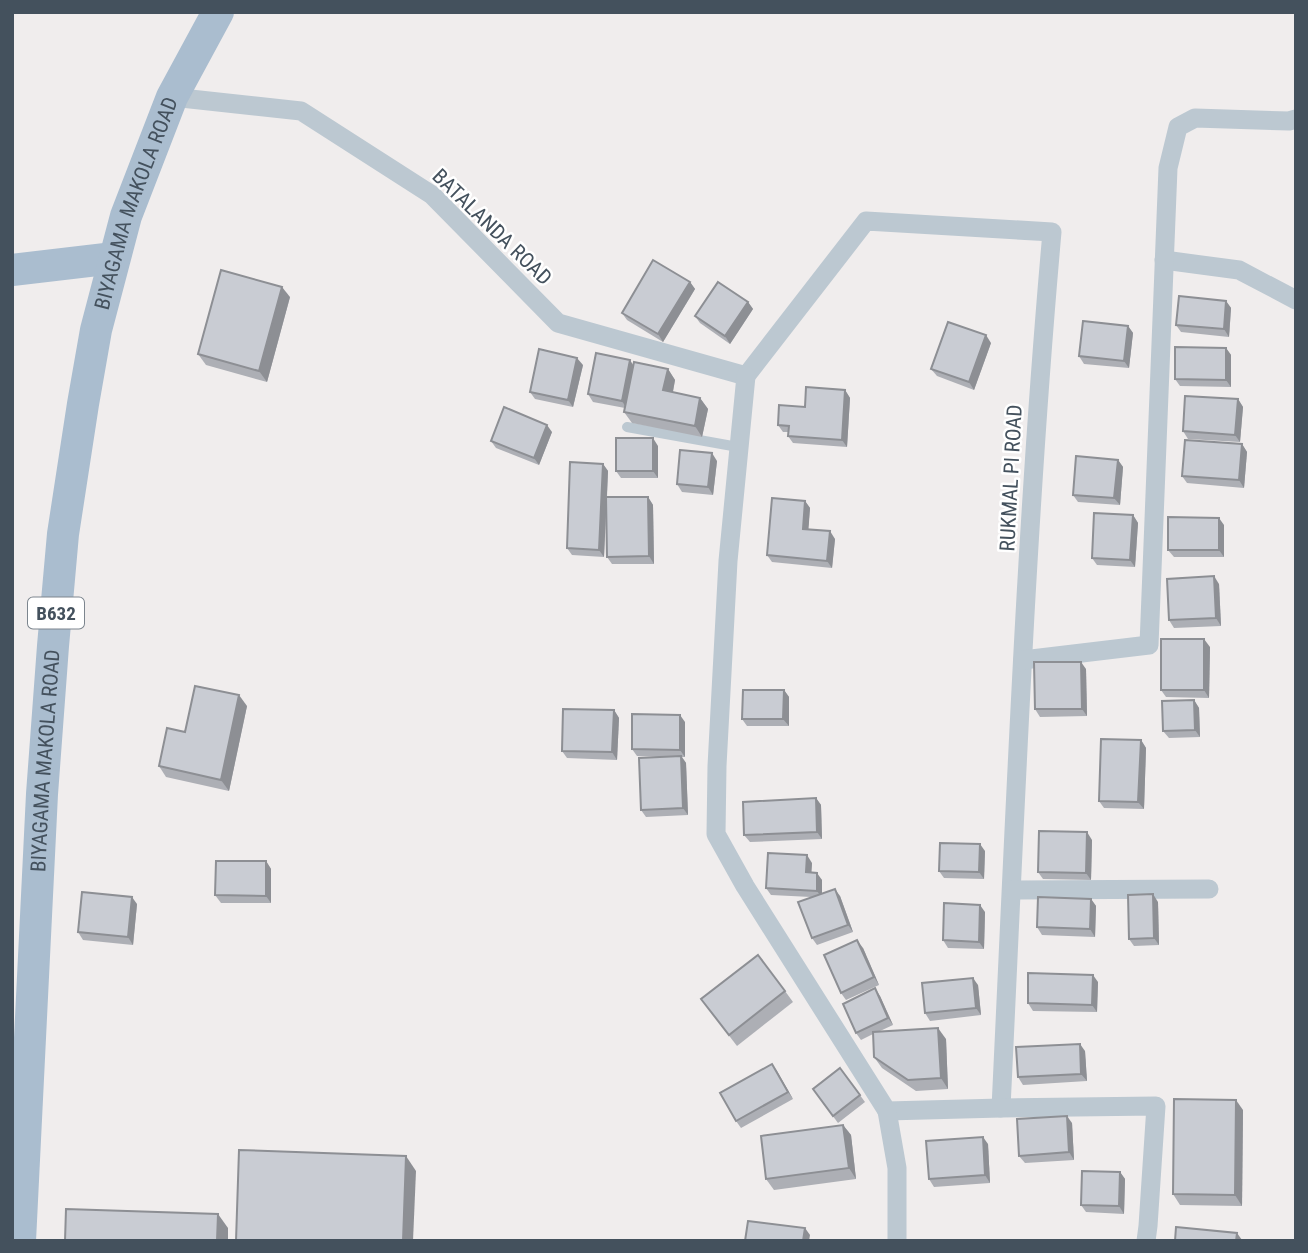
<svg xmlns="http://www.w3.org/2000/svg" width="1308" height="1253" font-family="'Roboto Condensed',sans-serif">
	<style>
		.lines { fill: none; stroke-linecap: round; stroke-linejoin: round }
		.service { stroke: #bcc8d1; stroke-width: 10 }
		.minor { stroke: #bcc8d1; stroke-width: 19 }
		.primary { stroke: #aabdcf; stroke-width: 32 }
		.wall { fill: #adafb5 }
		.shaded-wall { fill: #8d8f94 }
		.building { fill: #c9ccd3; stroke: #8d8f94; stroke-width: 2 }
		.labels { text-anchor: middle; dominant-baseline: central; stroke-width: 5; stroke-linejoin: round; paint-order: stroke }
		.shield { fill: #fff; stroke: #7c858e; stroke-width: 2 }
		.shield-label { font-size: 19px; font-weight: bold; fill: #44515d }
		.street-label { font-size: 21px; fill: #44515d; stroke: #fff }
	</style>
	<rect width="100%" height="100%" fill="#f0eded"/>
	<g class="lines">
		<!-- service -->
		<polyline class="service" points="627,427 738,447"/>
		<!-- minor -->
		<g class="minor">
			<polyline points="172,97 301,111 432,195 558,323 746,376"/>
			<polyline points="1164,260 1239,270 1296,300"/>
			<path d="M746,376L866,221L1052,232C1026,523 1015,816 1001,1108"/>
			<polyline points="746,376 728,561 717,766 716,834 745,886 887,1111 1001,1108 1156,1106 1148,1226 1146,1241"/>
			<polyline points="1023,660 1149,645 1168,168 1178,127 1195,118 1289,121 1296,119"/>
			<polyline points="1012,890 1209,889"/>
			<polyline points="887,1111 897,1168 897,1241"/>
		</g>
		<!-- primary -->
		<g class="primary">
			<polyline points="12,270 114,258"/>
			<path id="s1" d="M20,1241L42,794L53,646L63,534L83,404L96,330L126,216L172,97L218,12"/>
		</g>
	</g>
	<!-- wall -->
	<g class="wall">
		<polygon points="690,282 695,289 663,342 627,320 622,313"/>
		<polygon points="290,297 267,382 206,365 198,354"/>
		<polygon points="1226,301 1231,308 1229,337 1181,332 1176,325"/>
		<polygon points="748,302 753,309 730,344 700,323 695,316"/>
		<polygon points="1128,326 1133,333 1129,368 1084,364 1079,356"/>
		<polygon points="991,343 974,390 937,376 931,369"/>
		<polygon points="1226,348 1231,355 1231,387 1180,386 1175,379"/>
		<polygon points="583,365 573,407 535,399 530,392"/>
		<polygon points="634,365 668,369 675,380 673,392 700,398 708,409 702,437 632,423 624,412 625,408 593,402 588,394"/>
		<polygon points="845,390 850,398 847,447 793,443 788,436 789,432 783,432 778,425 805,407"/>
		<polygon points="1238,399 1243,407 1240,442 1188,439 1183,431"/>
		<polygon points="552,432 539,465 496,448 491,441"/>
		<polygon points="1242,444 1247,452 1244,488 1187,483 1182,476"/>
		<polygon points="658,446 658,478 621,478 616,471"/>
		<polygon points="1118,460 1123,467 1120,505 1078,502 1073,495"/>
		<polygon points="717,461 713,495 682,492 677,484"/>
		<polygon points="603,464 608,471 607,497 648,497 653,505 654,564 612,564 607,557 606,505 604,557 572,555 567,548"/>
		<polygon points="805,501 810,508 808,529 835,539 832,568 772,562 767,555"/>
		<polygon points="1133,515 1138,523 1135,567 1097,565 1092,558"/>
		<polygon points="1224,525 1224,557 1174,557 1168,550"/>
		<polygon points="1219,584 1221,626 1174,628 1169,620"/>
		<polygon points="1210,647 1209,698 1166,697 1161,690"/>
		<polygon points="1086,669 1087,716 1040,717 1035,709"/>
		<polygon points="784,690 789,697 789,726 747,726 742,719"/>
		<polygon points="1194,700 1199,708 1200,737 1169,738 1163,731"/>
		<polygon points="247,706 229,791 166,777 159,766 185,732"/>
		<polygon points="614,710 619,718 617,760 567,758 562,751"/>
		<polygon points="685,722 685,757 682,757 686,763 688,815 646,817 641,810 665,757 637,756 632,749"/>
		<polygon points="1141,740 1146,748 1144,809 1104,808 1099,801"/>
		<polygon points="816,798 821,805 822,839 750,842 744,835"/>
		<polygon points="1092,840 1091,880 1043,879 1038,872"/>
		<polygon points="985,851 984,879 944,878 939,871"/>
		<polygon points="266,861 271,869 271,903 221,903 215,895"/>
		<polygon points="812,863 811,873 822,880 822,893 840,896 853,932 817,945 812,938 811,897 771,895 766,888"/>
		<polygon points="1091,899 1096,906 1095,937 1042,935 1037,927"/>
		<polygon points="1158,902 1159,945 1134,946 1129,939"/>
		<polygon points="137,904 133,945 83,940 78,932"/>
		<polygon points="985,912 984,949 948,948 943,940"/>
		<polygon points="863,948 879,985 846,1000 841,993"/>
		<polygon points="1098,982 1097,1012 1033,1011 1028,1003"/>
		<polygon points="978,985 981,1015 930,1021 925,1013"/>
		<polygon points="785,991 793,1002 737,1046 701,999"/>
		<polygon points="880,996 893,1025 880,1031 946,1039 948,1089 916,1091 882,1068 874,1057 873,1034 861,1040 856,1033"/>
		<polygon points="1085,1051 1087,1081 1023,1085 1018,1077"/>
		<polygon points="772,1064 793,1099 741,1128 736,1121"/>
		<polygon points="840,1068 865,1102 838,1123 813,1089"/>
		<polygon points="1243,1110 1242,1206 1180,1205 1173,1194"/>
		<polygon points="1072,1123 1074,1160 1025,1163 1019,1156"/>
		<polygon points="843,1125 851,1135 856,1179 774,1190 766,1179"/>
		<polygon points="988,1144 990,1183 934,1187 929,1179"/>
		<polygon points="1120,1172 1125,1179 1124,1214 1086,1212 1081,1205"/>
	</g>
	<!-- shaded-wall -->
	<g class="shaded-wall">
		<polygon points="690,282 695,289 663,342 658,334"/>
		<polygon points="282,287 290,297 267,382 259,371"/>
		<polygon points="1226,301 1231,308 1229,337 1224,329"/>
		<polygon points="748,302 753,309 730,344 725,336"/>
		<polygon points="1128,326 1133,333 1129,368 1124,361"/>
		<polygon points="986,335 991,343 974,390 969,382"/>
		<polygon points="1226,348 1231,355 1231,387 1226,380"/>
		<polygon points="577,358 583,365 573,407 568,400"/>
		<polygon points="630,360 635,368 627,409 622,401"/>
		<polygon points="668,369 675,380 671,401 663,390"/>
		<polygon points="845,390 850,398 847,447 842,440"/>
		<polygon points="700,398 708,409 702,437 695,426"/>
		<polygon points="1238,399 1243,407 1240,442 1235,435"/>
		<polygon points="547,425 552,432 539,465 534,458"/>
		<polygon points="653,438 658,446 658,478 653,471"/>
		<polygon points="1242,444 1247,452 1244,488 1239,480"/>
		<polygon points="712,453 717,461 713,495 708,487"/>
		<polygon points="1118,460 1123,467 1120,505 1114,498"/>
		<polygon points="603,464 608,471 604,557 599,550"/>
		<polygon points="648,497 653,505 654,564 649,556"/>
		<polygon points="805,501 810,508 808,536 803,529"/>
		<polygon points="1133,515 1138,523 1135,567 1130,560"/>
		<polygon points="1219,518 1224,525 1224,557 1219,550"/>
		<polygon points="830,531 835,539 832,568 827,561"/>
		<polygon points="1214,576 1219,584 1221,626 1216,618"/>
		<polygon points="1204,639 1210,647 1209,698 1204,690"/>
		<polygon points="1081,662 1086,669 1087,716 1082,709"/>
		<polygon points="784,690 789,697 789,726 783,719"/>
		<polygon points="239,695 247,706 229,791 221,780"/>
		<polygon points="1194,700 1199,708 1200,737 1195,730"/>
		<polygon points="614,710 619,718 617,760 612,752"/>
		<polygon points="680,715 685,722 685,757 680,750"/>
		<polygon points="1141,740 1146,748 1144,809 1138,802"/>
		<polygon points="681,756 686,763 688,815 683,808"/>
		<polygon points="816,798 821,805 822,839 817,832"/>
		<polygon points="1087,832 1092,840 1091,880 1086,873"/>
		<polygon points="980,844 985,851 984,879 979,872"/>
		<polygon points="807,855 812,863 811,880 806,872"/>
		<polygon points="266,861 271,869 271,903 266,896"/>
		<polygon points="817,873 822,880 822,898 817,891"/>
		<polygon points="835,889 840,896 853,932 848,925"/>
		<polygon points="1153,894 1158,902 1159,945 1154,938"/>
		<polygon points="132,897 137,904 133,945 128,937"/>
		<polygon points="1091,899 1096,906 1095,937 1090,929"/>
		<polygon points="980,905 985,912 984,949 979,942"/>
		<polygon points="857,940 863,948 879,985 874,977"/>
		<polygon points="1093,975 1098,982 1097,1012 1092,1005"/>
		<polygon points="973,978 978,985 981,1015 976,1008"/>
		<polygon points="875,988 880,996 893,1025 888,1018"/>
		<polygon points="938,1028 946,1039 948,1089 941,1078"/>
		<polygon points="1080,1044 1085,1051 1087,1081 1081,1074"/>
		<polygon points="772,1064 777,1071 793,1099 788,1092"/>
		<polygon points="1236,1100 1243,1110 1242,1206 1235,1195"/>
		<polygon points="1067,1116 1072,1123 1074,1160 1069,1152"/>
		<polygon points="843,1125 851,1135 856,1179 849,1168"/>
		<polygon points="983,1137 988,1144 990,1183 985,1175"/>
		<polygon points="406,1156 416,1171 413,1241 403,1241"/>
		<polygon points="1120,1172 1125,1179 1124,1214 1119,1206"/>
		<polygon points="218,1214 228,1228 228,1241 217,1241"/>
		<polygon points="805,1228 810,1235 809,1241 803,1241"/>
		<polygon points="1237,1233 1242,1240 1242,1241 1236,1241"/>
	</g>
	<!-- building -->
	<g class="building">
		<polygon points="653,260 690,282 658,334 622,313"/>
		<polygon points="221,270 282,287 259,371 198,354"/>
		<polygon points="718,282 748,302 725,336 695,316"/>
		<polygon points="1179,296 1226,301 1224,329 1176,325"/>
		<polygon points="1083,321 1128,326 1124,361 1079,356"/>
		<polygon points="948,322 986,335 969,382 931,369"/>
		<polygon points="1175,347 1226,348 1226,380 1175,379"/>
		<polygon points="539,349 577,358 568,400 530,392"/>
		<polygon points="596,353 630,360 622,401 588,394"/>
		<polygon points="634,362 668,369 663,390 700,398 695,426 624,412"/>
		<polygon points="806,387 845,390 842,440 788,436 789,426 778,425 779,405 805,407"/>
		<polygon points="1185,396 1238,399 1235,435 1183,431"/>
		<polygon points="504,407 547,425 534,458 491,441"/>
		<rect x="616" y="438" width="37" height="33"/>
		<polygon points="1185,440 1242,444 1239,480 1182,476"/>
		<polygon points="680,450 712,453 708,487 677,484"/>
		<polygon points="1076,456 1118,460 1114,498 1073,495"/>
		<polygon points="570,462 603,464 599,550 567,548"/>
		<polygon points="606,497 648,497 649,556 607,557"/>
		<polygon points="772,498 805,501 803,529 830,531 827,561 767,555"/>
		<polygon points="1094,513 1133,515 1130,560 1092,558"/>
		<polygon points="1168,517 1219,518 1219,550 1168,550"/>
		<polygon points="1214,576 1216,618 1169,620 1167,579"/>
		<rect x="1161" y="639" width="43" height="51"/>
		<polygon points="1034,662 1081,662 1082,709 1035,709"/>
		<polygon points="195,686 239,695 221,780 159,766 167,728 185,732"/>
		<polygon points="743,690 784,690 783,719 742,719"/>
		<polygon points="1194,700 1195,730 1163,731 1162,701"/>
		<polygon points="563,709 614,710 612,752 562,751"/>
		<polygon points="632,714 680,715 680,750 632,749"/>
		<polygon points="1101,739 1141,740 1138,802 1099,801"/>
		<polygon points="681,756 683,808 641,810 639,758"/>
		<polygon points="816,798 817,832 744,835 743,802"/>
		<polygon points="1039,831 1087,832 1086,873 1038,872"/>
		<polygon points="940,843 980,844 979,872 939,871"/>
		<polygon points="768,853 807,855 806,872 817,873 817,891 766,888"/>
		<polygon points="216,861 266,861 266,896 215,895"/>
		<polygon points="835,889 848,925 812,938 798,902"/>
		<polygon points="82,892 132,897 128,937 78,932"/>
		<polygon points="1153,894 1154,938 1129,939 1128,895"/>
		<polygon points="1038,897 1091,899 1090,929 1037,927"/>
		<polygon points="944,903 980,905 979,942 943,940"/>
		<polygon points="857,940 874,977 841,993 824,955"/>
		<polygon points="758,955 785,991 729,1035 701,999"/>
		<polygon points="1028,973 1093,975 1092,1005 1028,1003"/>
		<polygon points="973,978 976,1008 925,1013 922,983"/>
		<polygon points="875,988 888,1018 856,1033 843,1004"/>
		<polygon points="938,1028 941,1078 908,1080 874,1057 873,1032"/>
		<polygon points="1080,1044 1081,1074 1018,1077 1016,1047"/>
		<polygon points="772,1064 788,1092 736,1121 720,1093"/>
		<polygon points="840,1068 860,1095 833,1116 813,1089"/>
		<polygon points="1174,1099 1236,1100 1235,1195 1173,1194"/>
		<polygon points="1067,1116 1069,1152 1019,1156 1017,1119"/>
		<polygon points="843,1125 849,1168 766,1179 761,1136"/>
		<polygon points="983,1137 985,1175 929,1179 926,1141"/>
		<polygon points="239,1150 406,1156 403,1241 236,1241"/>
		<polygon points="1082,1171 1120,1172 1119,1206 1081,1205"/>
		<polygon points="66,1209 218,1214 217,1241 65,1241"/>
		<polygon points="748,1221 805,1228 803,1241 745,1241"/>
		<polygon points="1176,1227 1237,1233 1236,1241 1175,1241"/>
	</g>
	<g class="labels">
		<!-- shield labels -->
		<rect class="shield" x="28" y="597.5" width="56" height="31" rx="5"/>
		<g class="shield-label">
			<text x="56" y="613">B632</text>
		</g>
		<!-- street labels -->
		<g class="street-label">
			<text stroke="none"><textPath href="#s1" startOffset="1048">BIYAGAMA MAKOLA ROAD</textPath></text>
			<text transform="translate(492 227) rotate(44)">BATALANDA ROAD</text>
			<text transform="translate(1011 478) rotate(-87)">RUKMAL PI ROAD</text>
			<text stroke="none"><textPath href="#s1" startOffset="481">BIYAGAMA MAKOLA ROAD</textPath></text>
		</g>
	</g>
	<!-- border -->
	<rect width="1308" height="1253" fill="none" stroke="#44515d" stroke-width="28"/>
</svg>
